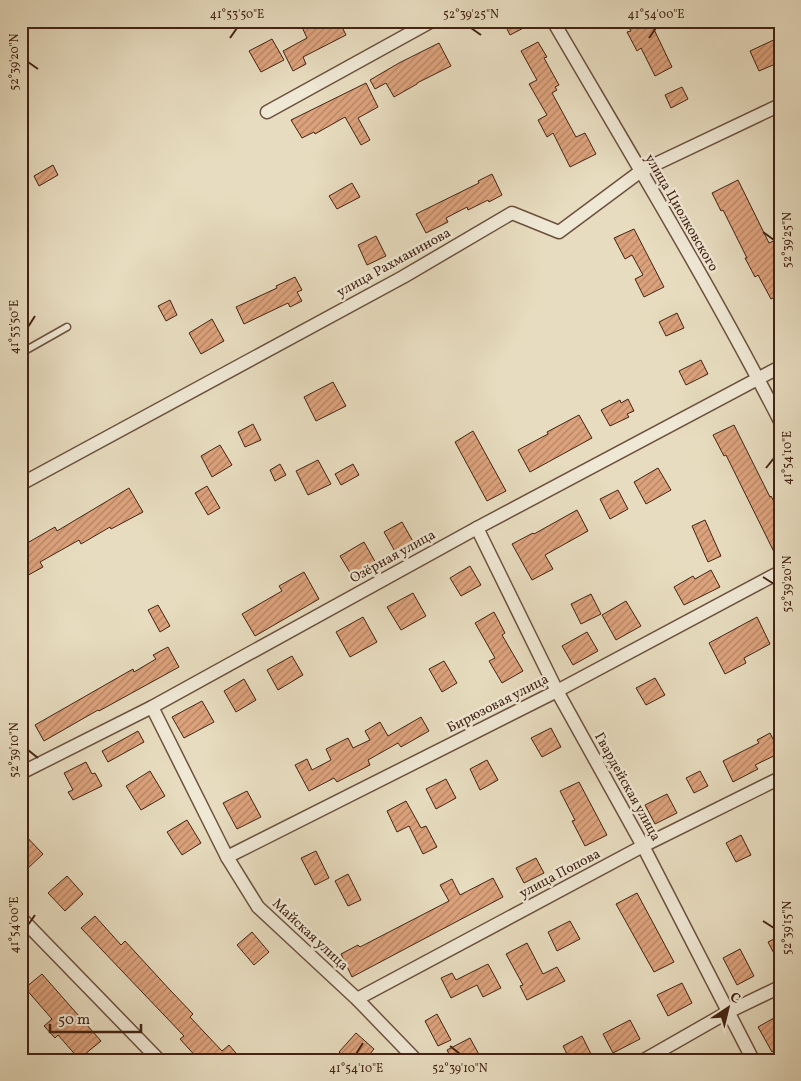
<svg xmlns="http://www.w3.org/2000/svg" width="801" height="1081" font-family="Vollkorn,serif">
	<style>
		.building { fill: url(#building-hatch); stroke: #442313 }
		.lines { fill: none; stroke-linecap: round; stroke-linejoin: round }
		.lane-casing { stroke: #6d513e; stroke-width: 9 }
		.street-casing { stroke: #6d513e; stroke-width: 15 }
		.lane { stroke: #efe8d5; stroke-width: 6 }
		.street { stroke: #efe8d5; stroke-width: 12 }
		.ticks { fill: none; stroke: #442313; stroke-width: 2 }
		.labels { text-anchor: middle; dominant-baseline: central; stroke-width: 5; stroke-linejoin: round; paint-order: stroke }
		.street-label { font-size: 14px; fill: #442313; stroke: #efe8d5 }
		.neatline { fill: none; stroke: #442313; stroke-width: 2 }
		.ticks-label { font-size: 12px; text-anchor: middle; fill: #442313 }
	</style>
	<defs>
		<pattern id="building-hatch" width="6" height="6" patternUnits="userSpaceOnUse" patternTransform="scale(1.25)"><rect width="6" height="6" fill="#dca27c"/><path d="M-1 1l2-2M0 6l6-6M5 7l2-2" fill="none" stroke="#b48464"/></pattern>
	</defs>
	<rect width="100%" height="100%" fill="#e7dcbf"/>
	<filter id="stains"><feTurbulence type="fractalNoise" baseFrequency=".004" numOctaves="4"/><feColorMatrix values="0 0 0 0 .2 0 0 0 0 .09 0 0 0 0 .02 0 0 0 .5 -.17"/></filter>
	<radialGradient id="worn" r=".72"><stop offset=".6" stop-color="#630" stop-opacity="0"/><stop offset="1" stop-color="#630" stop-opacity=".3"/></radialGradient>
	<!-- building -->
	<g class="building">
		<polygon points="308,21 339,21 346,35 303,57 306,64 293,71 283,51 307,38 301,25"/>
		<polygon points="503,21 537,21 510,35"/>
		<polygon points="625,21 650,21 672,67 655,76 641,48 637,51 627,32 631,31"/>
		<polygon points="780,37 780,62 759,71 750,51"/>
		<polygon points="272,39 284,60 261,72 249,51"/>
		<polygon points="538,42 547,57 544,58 559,85 555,87 557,90 552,93 576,137 585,133 596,154 570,167 553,133 547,137 538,120 547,115 529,84 537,80 521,51"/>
		<polygon points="439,43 451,66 417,83 417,84 394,97 386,83 375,89 370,80 399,63"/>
		<polygon points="366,83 378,107 358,118 370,140 361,145 345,117 315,134 314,132 302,138 291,120"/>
		<polygon points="682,87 688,99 671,108 665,95"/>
		<polygon points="53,165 58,175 39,186 34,176"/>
		<polygon points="492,174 502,195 489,202 488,200 468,210 467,207 446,218 448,222 426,233 416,214 479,183 478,181"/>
		<polygon points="738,180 769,243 780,238 780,294 771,299 758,275 755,277 745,258 747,258 723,210 721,211 712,193"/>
		<polygon points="352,183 360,197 337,209 329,196"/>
		<polygon points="634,229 664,287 644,297 635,279 643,275 632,255 625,259 614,238"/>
		<polygon points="376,236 386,256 367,265 358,245"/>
		<polygon points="295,277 302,290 297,292 302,301 290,307 288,303 244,324 236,307 277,288 276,286"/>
		<polygon points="170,300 177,315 166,321 158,306"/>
		<polygon points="677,313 684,328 666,336 659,322"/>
		<polygon points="212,319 224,341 201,354 189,333"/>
		<polygon points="701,360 708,374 686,385 679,371"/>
		<polygon points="333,382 346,406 316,421 304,397"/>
		<polygon points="628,399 634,411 627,414 629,417 610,426 601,410 620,400 621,403"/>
		<polygon points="579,415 592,438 530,472 518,450 548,434 547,432"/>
		<polygon points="253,424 261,440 245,447 238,432"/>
		<polygon points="734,425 770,497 771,496 780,513 780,564 726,455 724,456 713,435"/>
		<polygon points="473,431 506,491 487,501 455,442"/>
		<polygon points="220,445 232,465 212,477 201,456"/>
		<polygon points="318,460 331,484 308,495 296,471"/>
		<polygon points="280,464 286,475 275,481 270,470"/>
		<polygon points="353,464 359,475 341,485 335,474"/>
		<polygon points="658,468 671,490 646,504 634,482"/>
		<polygon points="207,486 220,508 208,515 195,493"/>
		<polygon points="129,488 143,512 111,529 110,527 81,544 79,540 40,562 43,567 21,579 21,528 29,542 55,527 57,531"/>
		<polygon points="618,490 628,509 610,519 600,499"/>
		<polygon points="577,510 588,531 545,555 553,569 532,580 512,544 533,533 534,534"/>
		<polygon points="705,520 721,556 708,562 692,526"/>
		<polygon points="402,522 415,545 397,555 384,532"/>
		<polygon points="364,542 377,565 354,579 340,556"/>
		<polygon points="470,566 481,585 461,596 450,578"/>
		<polygon points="711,570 720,587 684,605 674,587 693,576 695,579"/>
		<polygon points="304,572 319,599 255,636 242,614 282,591 279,586"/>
		<polygon points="413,593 426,616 401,630 387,607"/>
		<polygon points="591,594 601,614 581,624 571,604"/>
		<polygon points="626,601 641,626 616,640 602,615"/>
		<polygon points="158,605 170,626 160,632 148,610"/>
		<polygon points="494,612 505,633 502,635 523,671 502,683 489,661 495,658 475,623"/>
		<polygon points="363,617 377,642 350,657 336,632"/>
		<polygon points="757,617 770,644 744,658 746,663 725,674 709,643"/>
		<polygon points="587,632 598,651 573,665 562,646"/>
		<polygon points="168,647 179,667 99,711 98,710 44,741 35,725 133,669 134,672 156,659 153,655"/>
		<polygon points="292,656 303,675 278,690 267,670"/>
		<polygon points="444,661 457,683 442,692 429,669"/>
		<polygon points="655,678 665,695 646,705 636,688"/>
		<polygon points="244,679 256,700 236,712 224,691"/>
		<polygon points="202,701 214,722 184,738 172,717"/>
		<polygon points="421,717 429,731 401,747 398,743 368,760 370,765 337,782 334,778 309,791 295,765 307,759 312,770 331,760 326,749 348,738 353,748 370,740 365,731 380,722 388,736"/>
		<polygon points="551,728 561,747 542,757 531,738"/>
		<polygon points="138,731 144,742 108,762 102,751"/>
		<polygon points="770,733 780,753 755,765 758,769 733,782 723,761 759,743 757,740"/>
		<polygon points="487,760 498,780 480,790 470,769"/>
		<polygon points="86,762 92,774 95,773 102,786 73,800 68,792 73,790 64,773"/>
		<polygon points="150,771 165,796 141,810 126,786"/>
		<polygon points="700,771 708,786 694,793 686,778"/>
		<polygon points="446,779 456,798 436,809 426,789"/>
		<polygon points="579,782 607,835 585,846 572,821 575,820 560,791"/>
		<polygon points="247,791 261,817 237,829 223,803"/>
		<polygon points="667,794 677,813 655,824 645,805"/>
		<polygon points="406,801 421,828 426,826 437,847 423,854 409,826 397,832 387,811"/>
		<polygon points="187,820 201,843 182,855 167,832"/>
		<polygon points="21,831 43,854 26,870 21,865"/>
		<polygon points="741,835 751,855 736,862 726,843"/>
		<polygon points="316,851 329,878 315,885 301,858"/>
		<polygon points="536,858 544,873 524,883 516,868"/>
		<polygon points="348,874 361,900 348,906 335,881"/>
		<polygon points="67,876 83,894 65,911 48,893"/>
		<polygon points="493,878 503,897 352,977 341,954 358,945 360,947 449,901 440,885 452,879 460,895"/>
		<polygon points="637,893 674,962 654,972 616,904"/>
		<polygon points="95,916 121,945 125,941 170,990 193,1014 190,1017 222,1051 229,1045 242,1060 199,1060 180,1039 184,1036 81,928"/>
		<polygon points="570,921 580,939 557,951 548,932"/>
		<polygon points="252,932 269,952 254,965 237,945"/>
		<polygon points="780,936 780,965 768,942"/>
		<polygon points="527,943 543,974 557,967 565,981 527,1000 520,986 523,985 506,954"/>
		<polygon points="740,949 754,976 737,985 723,958"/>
		<polygon points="488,964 501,988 483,997 477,985 451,998 441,978 452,973 456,980"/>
		<polygon points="42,974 101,1041 79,1059 58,1035 55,1038 44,1026 52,1019 25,988"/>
		<polygon points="682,983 692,1003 668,1016 657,995"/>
		<polygon points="437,1014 451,1040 438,1046 425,1021"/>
		<polygon points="774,1018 780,1028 780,1048 772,1052 758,1027"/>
		<polygon points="630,1020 640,1039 613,1053 603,1034"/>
		<polygon points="356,1033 374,1049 365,1060 348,1060 339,1052"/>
		<polygon points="582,1036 594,1060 570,1060 563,1046"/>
		<polygon points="470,1038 482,1060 452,1060 447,1050"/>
	</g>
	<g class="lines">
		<!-- lane casing -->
		<g class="lane-casing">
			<polyline id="lane" points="21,353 67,327"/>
		</g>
		<!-- street casing -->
		<g class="street-casing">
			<g id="street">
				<path d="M553,21C630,153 710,285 780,421"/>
				<polyline points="267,112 432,21"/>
				<polyline points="21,484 403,277 512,213 559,232 641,171 780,105"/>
				<polyline points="477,528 557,691 643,846 753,1060"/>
				<polyline points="152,707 227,857 258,907 357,999 416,1060"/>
				<polyline points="21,773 152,707 477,528 780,367"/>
				<polyline points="227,857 557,691 780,572"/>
				<polyline points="21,918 159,1060"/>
				<polyline points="357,999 643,846 780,778"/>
				<polyline points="644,1060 728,1012 780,987"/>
			</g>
		</g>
		<!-- lane -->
		<use href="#lane" class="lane"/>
		<!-- street -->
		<use href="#street" class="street"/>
	</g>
	<!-- ticks -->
	<path class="ticks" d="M471,28L481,35M230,38L237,28M649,38L656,28M28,62L38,69M763,232L774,240M28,327L35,316M766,468L774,458M763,577L774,584M28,750L38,758M763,921L774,928M28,925L35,915M450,1046L460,1054M356,1054L363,1043"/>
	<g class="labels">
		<!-- street labels -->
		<g class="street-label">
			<text transform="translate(681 213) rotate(60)">улица Циолковского</text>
			<text transform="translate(394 263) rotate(-29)">улица Рахманинова</text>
			<text transform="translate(393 557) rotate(-29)">Озёрная улица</text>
			<text transform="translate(498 704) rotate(-27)">Бирюзовая улица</text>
			<text transform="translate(627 787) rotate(61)">Гвардейская улица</text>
			<text transform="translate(560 874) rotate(-28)">улица Попова</text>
			<text transform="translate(310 935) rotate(43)">Майская улица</text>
		</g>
	</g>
	<!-- margin -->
	<rect width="801" height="1081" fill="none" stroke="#e7dcbf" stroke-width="55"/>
	<!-- north arrow -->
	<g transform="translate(728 1008) rotate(35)" stroke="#efe8d5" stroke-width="4" paint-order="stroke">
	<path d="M0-4L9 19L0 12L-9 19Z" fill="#442313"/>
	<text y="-8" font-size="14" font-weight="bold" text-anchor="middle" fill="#442313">С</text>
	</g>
	<!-- scale -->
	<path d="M50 1024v8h91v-8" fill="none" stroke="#442313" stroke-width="2.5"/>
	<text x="58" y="1024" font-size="15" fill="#442313" stroke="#efe8d5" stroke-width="4" paint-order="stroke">50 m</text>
	<rect x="28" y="28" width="746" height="1026" class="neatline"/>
	<g class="ticks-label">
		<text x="237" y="18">41°53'50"E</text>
		<text x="471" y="18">52°39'25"N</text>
		<text x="656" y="18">41°54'00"E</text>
		<text transform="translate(14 62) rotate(-90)" y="4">52°39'20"N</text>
		<text transform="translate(787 240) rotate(-90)" y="4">52°39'25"N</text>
		<text transform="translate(14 327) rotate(-90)" y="4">41°53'50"E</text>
		<text transform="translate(787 458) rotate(-90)" y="4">41°54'10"E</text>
		<text transform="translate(787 584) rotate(-90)" y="4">52°39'20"N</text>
		<text transform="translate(14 750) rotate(-90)" y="4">52°39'10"N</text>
		<text transform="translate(14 925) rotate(-90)" y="4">41°54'00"E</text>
		<text transform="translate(787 928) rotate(-90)" y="4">52°39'15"N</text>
		<text x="356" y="1072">41°54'10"E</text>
		<text x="460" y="1072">52°39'10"N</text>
	</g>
	<rect width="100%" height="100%" filter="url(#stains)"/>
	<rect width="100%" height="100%" fill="url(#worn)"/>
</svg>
